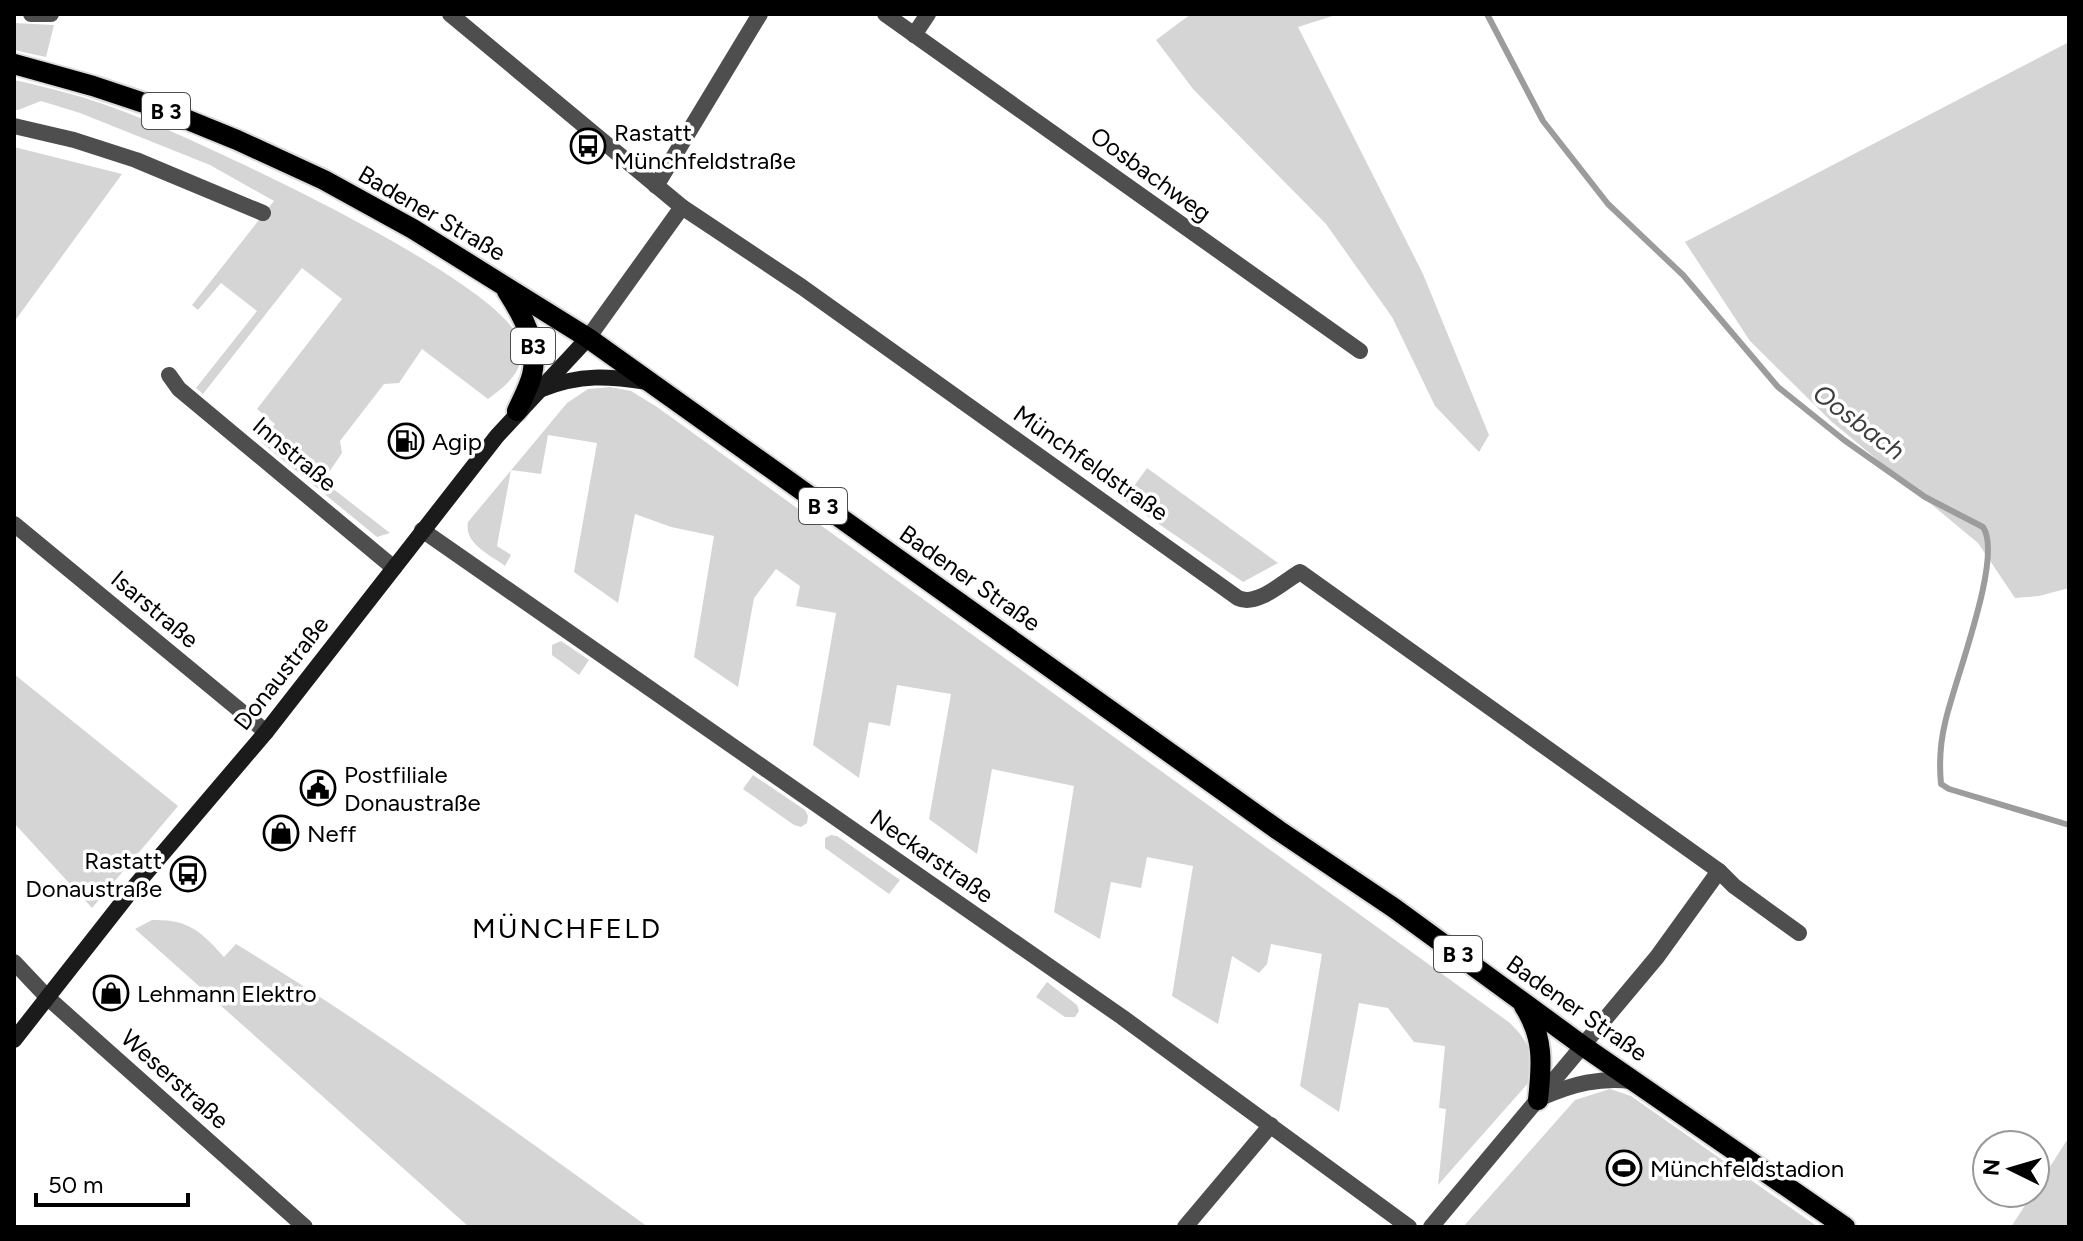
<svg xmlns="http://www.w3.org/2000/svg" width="2083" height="1241" font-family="Figtree,sans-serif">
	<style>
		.green { fill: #d5d5d5 }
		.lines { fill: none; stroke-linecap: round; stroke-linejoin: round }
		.stream { stroke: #9c9c9c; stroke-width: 6 }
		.primary-casing { stroke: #dbdbdb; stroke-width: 24 }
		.street { stroke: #4e4e4e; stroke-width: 16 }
		.secondary { stroke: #1b1b1b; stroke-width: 16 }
		.primary { stroke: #000; stroke-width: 20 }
		.labels { text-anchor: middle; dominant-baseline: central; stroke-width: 7; stroke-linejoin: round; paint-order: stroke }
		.shield { fill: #fff; stroke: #4c4c4c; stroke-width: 2 }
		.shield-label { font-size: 22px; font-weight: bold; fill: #000 }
		.poi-label { font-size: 24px; fill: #000; stroke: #fff; text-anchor: start }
		.street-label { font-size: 24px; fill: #000; stroke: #fff }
		.water-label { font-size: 26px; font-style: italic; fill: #3d3d3d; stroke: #fff }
		.quarter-label { font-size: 28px; letter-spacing: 2px; fill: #000; stroke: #fff }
	</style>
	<rect width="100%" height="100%" fill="#fff"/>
	<!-- green -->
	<g class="green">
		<polygon points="1191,14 1339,14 1298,27 1423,274 1489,435 1479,452 1435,406 1392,317 1326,224 1193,89 1156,40"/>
		<polygon points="14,23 54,25 46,57 14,50"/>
		<polygon points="2069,42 2069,588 2039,596 2015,598 1978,543 1832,422 1750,341 1685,242"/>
		<path d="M14,80C51,88 89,98 125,112C193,138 500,279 519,340C528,369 508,384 488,399L422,349L399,383L384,384L340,441L342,453L323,481L390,533L377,537L261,442L275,424L257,409L342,299L302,268L203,394L196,388L257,311L221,283L198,310L192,305L274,201L210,165L80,113L41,101L18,110H14Z"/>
		<polygon points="14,147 122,174 14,322"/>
		<path d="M610,387L631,391L657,407L1510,1023C1527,1040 1537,1056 1530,1081L1438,1185L1446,1109L1439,1108L1445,1046L1414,1042L1388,1008L1359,1003L1339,1112L1300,1086L1322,954L1271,944L1267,964L1259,973L1232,956L1218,1024L1172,996L1193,866L1147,857L1141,888L1111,882L1100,939L1054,912L1074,786L992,769L977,854L929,819L951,694L897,685L890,726L869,722L859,778L813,745L836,613L796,606L800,586L776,569L754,598L738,687L694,657L714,536L671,527L635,514L618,603L574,572L597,443L548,435L541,474L511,470L497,546L511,555L505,566C489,554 464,544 468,522L567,403L588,389Z"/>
		<polygon points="1147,468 1278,563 1243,582 1124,500"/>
		<polygon points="561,641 589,660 579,675 552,655 552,645"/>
		<polygon points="14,674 178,806 92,908 14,823"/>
		<polygon points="753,775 805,810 808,816 807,823 801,827 794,825 743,789"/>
		<polygon points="831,835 837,836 900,880 889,894 825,848 825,838"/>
		<path d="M152,920C188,919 201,931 224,957L236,944C379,1031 513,1130 648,1227H469L135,929Z"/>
		<polygon points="1047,982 1077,1005 1079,1011 1075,1017 1065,1017 1036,997"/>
		<polygon points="1610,1089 1631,1096 1818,1227 1463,1227 1575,1100"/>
		<polygon points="2069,1137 2069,1227 2011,1227"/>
	</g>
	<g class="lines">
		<!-- stream -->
		<path class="stream" d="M1487,14L1543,121L1608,204L1683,275L1778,387L1844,440L1925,497L1983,527C2004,557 1953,684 1945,723C1940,744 1939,763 1941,784L1949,789L2069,825"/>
		<!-- primary casing -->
		<g class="primary-casing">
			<g id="primary">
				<polyline points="14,64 93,86 156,107 237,140 324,180 413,229 588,338 1278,830 1394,908 1583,1046 1845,1227"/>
				<path d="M507,291C523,316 539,345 532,375C529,387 522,400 517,411"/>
				<path d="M1524,1006C1544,1037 1542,1064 1538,1100"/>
			</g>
		</g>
		<!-- street -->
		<g class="street">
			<polyline points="31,14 51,14"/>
			<path d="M450,14L682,207L802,287L1238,598C1257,607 1283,582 1300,572L1719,871L1734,886L1799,933"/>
			<polyline points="885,14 1360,351"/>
			<polyline points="914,35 928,14"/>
			<polyline points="14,126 74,140 136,160 263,213"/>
			<polyline points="656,186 760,14"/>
			<polyline points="588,338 682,207"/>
			<polyline points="169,375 179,389 394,568"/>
			<polyline points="14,524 266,732"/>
			<polyline points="422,530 1122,1017 1409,1227"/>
			<polyline points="14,962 48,998 305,1227"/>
			<path d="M1543,1097C1573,1084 1600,1077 1632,1081"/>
			<polyline points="1185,1227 1271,1125"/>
			<polyline points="1431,1227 1657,957 1719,871"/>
		</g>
		<!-- secondary -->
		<g class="secondary">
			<path d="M542,389C581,374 607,376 648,382"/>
			<polyline points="14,1040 135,886 266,732 497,436 588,338"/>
		</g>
		<!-- primary -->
		<use href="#primary" class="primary"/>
	</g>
	<!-- icons -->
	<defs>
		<g id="bus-ring" transform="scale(1.8)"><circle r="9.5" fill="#fff" stroke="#000" stroke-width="1.5"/><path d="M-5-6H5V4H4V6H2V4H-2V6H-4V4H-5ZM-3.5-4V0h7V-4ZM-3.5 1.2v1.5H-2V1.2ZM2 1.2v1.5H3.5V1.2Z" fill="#000"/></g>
		<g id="fuel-ring" transform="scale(1.8)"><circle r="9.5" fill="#fff" stroke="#000" stroke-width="1.5"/><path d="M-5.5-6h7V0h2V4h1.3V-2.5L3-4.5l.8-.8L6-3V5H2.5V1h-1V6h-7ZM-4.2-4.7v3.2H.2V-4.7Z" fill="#000"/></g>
		<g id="civic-ring" transform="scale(1.8)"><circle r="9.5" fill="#fff" stroke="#000" stroke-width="1.5"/><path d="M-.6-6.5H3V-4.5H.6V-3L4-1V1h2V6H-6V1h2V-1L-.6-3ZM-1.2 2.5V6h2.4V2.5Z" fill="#000"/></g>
		<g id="shop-ring" transform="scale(1.8)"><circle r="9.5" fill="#fff" stroke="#000" stroke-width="1.5"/><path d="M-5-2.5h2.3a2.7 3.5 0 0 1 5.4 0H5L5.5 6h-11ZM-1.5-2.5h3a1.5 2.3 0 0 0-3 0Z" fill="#000"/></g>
		<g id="stadium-ring" transform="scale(1.8)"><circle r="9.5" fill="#fff" stroke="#000" stroke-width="1.5"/><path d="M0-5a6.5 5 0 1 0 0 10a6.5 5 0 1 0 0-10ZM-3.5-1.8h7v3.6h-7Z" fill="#000"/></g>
	</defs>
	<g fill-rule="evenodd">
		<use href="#bus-ring" x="588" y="146"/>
		<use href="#fuel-ring" x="406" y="441"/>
		<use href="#civic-ring" x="318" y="788"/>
		<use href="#shop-ring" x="281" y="833"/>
		<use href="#bus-ring" x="188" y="874"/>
		<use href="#shop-ring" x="111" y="993"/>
		<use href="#stadium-ring" x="1624" y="1168"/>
	</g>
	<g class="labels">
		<!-- shield labels -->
		<g class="shield">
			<rect x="142" y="93" width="48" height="36" rx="6"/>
			<rect x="511" y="328" width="44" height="36" rx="6"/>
			<rect x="799" y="488" width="48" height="36" rx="6"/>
			<rect x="1434" y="936" width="48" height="36" rx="6"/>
		</g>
		<g class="shield-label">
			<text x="166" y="111">B 3</text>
			<text x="533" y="346">B3</text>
			<text x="823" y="506">B 3</text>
			<text x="1458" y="954">B 3</text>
		</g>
		<!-- poi labels -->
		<g class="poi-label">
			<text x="614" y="132">Rastatt<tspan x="614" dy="28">Münchfeldstraße</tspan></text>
			<text x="432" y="441">Agip</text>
			<text x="344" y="774">Postfiliale<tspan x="344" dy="28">Donaustraße</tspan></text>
			<text x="307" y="833">Neff</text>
			<text x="162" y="860" text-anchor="end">Rastatt<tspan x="162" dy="28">Donaustraße</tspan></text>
			<text x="137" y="993">Lehmann Elektro</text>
			<text x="1650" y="1168">Münchfeldstadion</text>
		</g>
		<!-- street labels -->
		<g class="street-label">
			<text transform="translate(1151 174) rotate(36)">Oosbachweg</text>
			<text transform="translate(432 213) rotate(30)">Badener Straße</text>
			<text transform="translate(295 454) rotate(40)">Innstraße</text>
			<text transform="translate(1091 463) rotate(35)">Münchfeldstraße</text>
			<text transform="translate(970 578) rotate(35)">Badener Straße</text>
			<text transform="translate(155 609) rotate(40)">Isarstraße</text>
			<text transform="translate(281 673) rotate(-52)">Donaustraße</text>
			<text transform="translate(932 856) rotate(35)">Neckarstraße</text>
			<text transform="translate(1577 1008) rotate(35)">Badener Straße</text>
			<text transform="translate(175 1079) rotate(42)">Weserstraße</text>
		</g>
		<!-- water labels -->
		<g class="water-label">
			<text transform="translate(1859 422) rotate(37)">Oosbach</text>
		</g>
		<!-- quarter labels -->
		<g class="quarter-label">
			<text x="567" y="928">MÜNCHFELD</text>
		</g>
	</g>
	<!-- border -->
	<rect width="2083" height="1241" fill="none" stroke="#000000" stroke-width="32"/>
	<!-- north arrow -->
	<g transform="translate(2011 1169) rotate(275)"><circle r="38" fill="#ffffff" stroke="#999999" stroke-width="2"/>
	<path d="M0-6L14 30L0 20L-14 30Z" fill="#000000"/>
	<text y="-12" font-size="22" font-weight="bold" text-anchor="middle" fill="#000000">N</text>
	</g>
	<!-- scale -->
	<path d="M36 1193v12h152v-12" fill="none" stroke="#000000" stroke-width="4"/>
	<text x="48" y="1193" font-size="24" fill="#000000" stroke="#ffffff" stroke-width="6" paint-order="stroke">50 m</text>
</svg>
